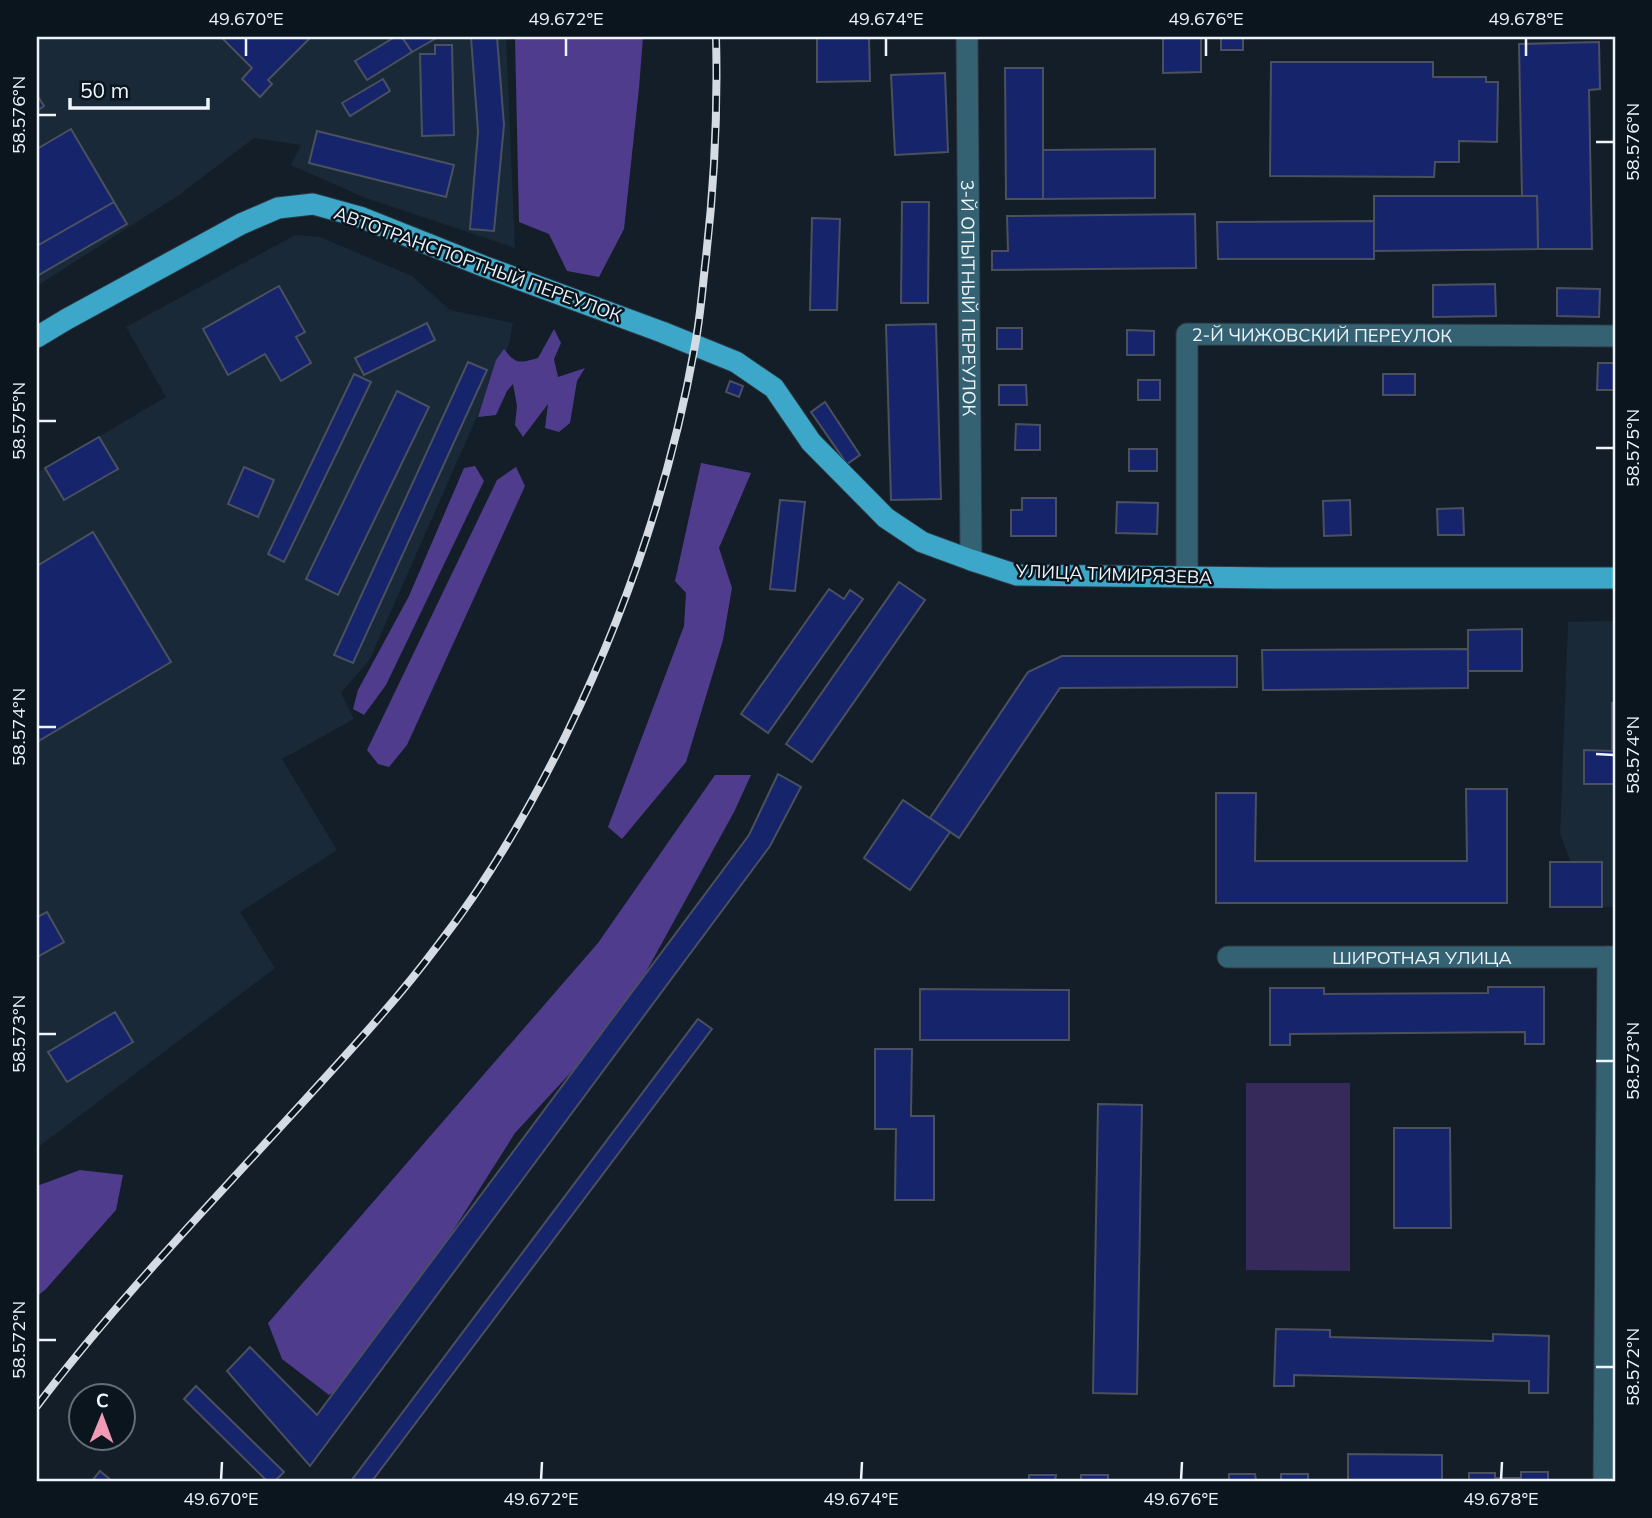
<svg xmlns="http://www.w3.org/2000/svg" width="1652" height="1518" font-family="Mulish,sans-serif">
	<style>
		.built { fill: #192937 }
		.green { fill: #352a59 }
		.forest { fill: #503c8c }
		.building { fill: #16246c; stroke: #4b505e; stroke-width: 2 }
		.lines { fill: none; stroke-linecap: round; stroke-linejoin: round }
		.minor-casing { stroke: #2d3841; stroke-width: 23 }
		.major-casing { stroke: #2d3841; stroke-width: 23 }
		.minor { stroke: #346272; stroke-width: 21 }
		.major { stroke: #3ca7c9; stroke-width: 21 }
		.rail-casing { stroke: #d4dbe3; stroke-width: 8 }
		.rail { stroke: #0b151e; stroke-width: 5; stroke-dasharray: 16; stroke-linecap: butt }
		.ticks { fill: none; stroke: #edf4fb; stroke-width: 2.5 }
		.labels { text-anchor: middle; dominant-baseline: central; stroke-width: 5; stroke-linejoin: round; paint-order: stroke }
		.street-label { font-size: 18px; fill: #edf4fb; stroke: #0b151e }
		.neatline { fill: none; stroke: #edf4fb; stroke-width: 2.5 }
		.ticks-label { font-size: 18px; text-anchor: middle; fill: #edf4fb }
	</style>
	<rect width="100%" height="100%" fill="#131e28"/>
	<!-- built -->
	<g class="built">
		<polygon points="37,37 506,37 515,248 363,197 291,165 301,145 254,138 179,195 37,286"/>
		<polygon points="295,235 320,237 412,276 450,310 513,323 509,344 370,659 341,693 354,719 282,759 337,850 240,912 275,968 37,1148 37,473 166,397 126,327"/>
		<polygon points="1615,621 1615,907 1602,907 1602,863 1571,862 1560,834 1568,622"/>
	</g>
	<!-- green -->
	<polygon class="green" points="1246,1083 1350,1083 1350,1271 1246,1270"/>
	<!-- forest -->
	<g class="forest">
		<polygon points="515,37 643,37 639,88 624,229 599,277 567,271 549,234 519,222"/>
		<path d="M554,329L561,343L554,359L558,377L585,368L577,381L570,423L559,432L545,428L548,404L523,437L515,425L517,406L513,384L507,391L496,415L478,417L496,360L504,349C516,365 520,363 538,358Z"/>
		<polygon points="701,463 751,473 719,548 732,588 723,640 686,762 622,839 608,827 684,626 686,593 675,581"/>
		<polygon points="475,466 484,481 386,685 364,715 353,709 358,690 409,596 464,468"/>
		<polygon points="516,467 525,486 407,745 389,767 378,764 367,750 497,480"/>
		<polygon points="715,775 751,775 734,812 646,972 610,1030 515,1133 361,1376 329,1395 282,1359 268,1323 598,943"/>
		<polygon points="80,1170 123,1175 116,1210 45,1290 37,1296 37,1186"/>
	</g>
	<!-- building -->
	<g class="building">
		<polygon points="221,37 311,37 268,80 272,84 260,97 242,79 252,68"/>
		<polygon points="395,37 402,37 412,52 367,80 355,61"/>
		<polygon points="402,37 438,37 412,52"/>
		<polygon points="471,37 497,37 504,125 494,231 470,229 478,132"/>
		<polygon points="817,37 869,37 870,81 817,82"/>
		<polygon points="1163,37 1201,37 1201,72 1163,73"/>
		<rect x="1221" y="37" width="22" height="13"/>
		<polygon points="1599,42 1600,89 1589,90 1592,249 1538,249 1537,196 1522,197 1519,44"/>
		<polygon points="435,45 452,45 454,135 422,136 420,54 435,54"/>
		<polygon points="1271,62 1433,62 1433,77 1486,77 1486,82 1498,82 1497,142 1459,141 1459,162 1435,162 1434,177 1270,176"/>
		<polygon points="1005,68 1043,68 1043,199 1006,199"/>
		<polygon points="945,73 948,152 895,155 891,75"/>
		<polygon points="383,79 390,91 350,116 342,103"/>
		<polygon points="37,95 44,106 37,111"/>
		<polygon points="71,129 114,202 37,246 37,149"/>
		<polygon points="317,131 454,165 446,197 309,163"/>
		<polygon points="1155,149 1155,198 1043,199 1043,150"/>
		<polygon points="1374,196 1537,196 1538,249 1374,251"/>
		<polygon points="114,202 127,224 37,276 37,246"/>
		<polygon points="902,202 929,202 928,303 901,303"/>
		<polygon points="1195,214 1196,268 992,270 992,251 1008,251 1007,216"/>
		<polygon points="812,218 840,219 837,310 810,310"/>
		<polygon points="1374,221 1374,259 1218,259 1217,222"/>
		<polygon points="1495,284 1496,316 1433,317 1433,285"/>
		<polygon points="279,286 305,332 296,337 311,363 281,381 265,354 228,375 203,329"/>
		<polygon points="1557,288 1600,289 1599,317 1557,316"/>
		<polygon points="427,323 435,340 364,375 355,358"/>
		<polygon points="936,324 941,499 891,500 886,325"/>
		<rect x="997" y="328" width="25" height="21"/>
		<polygon points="1127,330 1154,331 1154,355 1127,355"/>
		<polygon points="468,362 487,370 353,663 334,655"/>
		<polygon points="1598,363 1615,363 1615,390 1597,390"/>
		<polygon points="354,374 371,382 284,562 268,554"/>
		<rect x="1383" y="374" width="32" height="21"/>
		<rect x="1138" y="380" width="22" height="20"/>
		<polygon points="730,381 743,386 739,397 726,392"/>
		<polygon points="999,385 1026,385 1027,405 999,405"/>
		<polygon points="397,391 429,407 338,595 306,579"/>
		<polygon points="825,402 860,455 847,464 811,412"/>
		<polygon points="1016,424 1040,425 1040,450 1015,450"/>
		<polygon points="99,437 118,469 64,500 45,468"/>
		<rect x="1129" y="449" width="28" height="22"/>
		<polygon points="244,467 274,480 258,517 228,504"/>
		<polygon points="1022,498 1056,498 1056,536 1011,536 1011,510 1022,510"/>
		<polygon points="780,500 805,502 795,591 770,589"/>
		<polygon points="1350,500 1351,535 1324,536 1323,501"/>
		<polygon points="1117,502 1158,503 1157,534 1116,533"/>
		<polygon points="1463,508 1464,535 1438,535 1437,509"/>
		<polygon points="93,532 171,662 37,742 37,566"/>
		<polygon points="899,582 925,600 812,762 786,744"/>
		<polygon points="829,589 844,599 850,590 863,599 768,733 741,714"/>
		<polygon points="1522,629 1522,671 1468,671 1468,630"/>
		<polygon points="1468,649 1468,688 1263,690 1262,650"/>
		<polygon points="1062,656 1237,656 1237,687 1060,688 959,838 930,818 1028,672"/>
		<polygon points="1612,703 1615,703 1615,784 1584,784 1584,750 1612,751"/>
		<polygon points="778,774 801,787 770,846 310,1466 227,1371 250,1347 317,1415 749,835"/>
		<polygon points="1466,789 1507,789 1507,903 1216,903 1216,793 1256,793 1255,861 1467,861"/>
		<polygon points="903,800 950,832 910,890 864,858"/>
		<rect x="1550" y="862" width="52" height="45"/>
		<polygon points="47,912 64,942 37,957 37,917"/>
		<polygon points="1488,987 1544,987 1544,1044 1525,1044 1525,1032 1290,1034 1290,1045 1270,1045 1270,988 1324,988 1324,994 1488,993"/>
		<polygon points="920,989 1069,990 1069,1040 920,1040"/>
		<polygon points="115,1012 133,1042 67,1082 48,1052"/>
		<polygon points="698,1019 712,1029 372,1481 351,1481"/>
		<polygon points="875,1049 912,1049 911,1116 934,1116 934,1200 895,1200 896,1129 875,1129"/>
		<polygon points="1098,1104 1142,1105 1137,1394 1093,1393"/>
		<polygon points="1394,1128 1450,1128 1451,1228 1394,1228"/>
		<polygon points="1276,1329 1330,1330 1330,1337 1412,1339 1493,1341 1493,1334 1549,1336 1548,1393 1529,1393 1529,1381 1294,1375 1294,1386 1274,1386"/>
		<polygon points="196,1386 284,1472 275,1481 267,1481 184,1399"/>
		<polygon points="1348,1454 1442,1455 1442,1481 1348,1481"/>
		<polygon points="100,1471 112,1481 92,1481"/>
		<polygon points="1521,1472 1548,1472 1548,1481 1469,1481 1469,1473 1495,1473 1495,1478 1521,1478"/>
		<polygon points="1229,1474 1255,1474 1256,1480 1281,1480 1281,1474 1308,1474 1308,1481 1229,1481"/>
		<polygon points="1029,1475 1056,1475 1055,1481 1081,1481 1081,1475 1108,1475 1108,1481 1029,1481"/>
	</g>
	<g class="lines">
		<!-- minor casing -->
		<g class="minor-casing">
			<g id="minor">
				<path id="s1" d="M967,37L971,560"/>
				<path id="s2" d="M1187,577V334L1615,336"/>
				<path id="s3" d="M1228,957H1615"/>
				<polyline points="1604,1481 1608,957"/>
			</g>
		</g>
		<!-- major casing -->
		<g class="major-casing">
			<polyline id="major" points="37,337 67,319 241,224 278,208 313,204 360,217 483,266 662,332 736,362 774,388 811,442 886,518 922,542 971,560 1017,575 1276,578 1615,578"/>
		</g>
		<!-- minor -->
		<use href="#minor" class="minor"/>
		<!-- major -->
		<use href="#major" class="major"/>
		<!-- rail casing -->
		<g class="rail-casing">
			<path id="rail" d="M37,1406C122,1294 220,1194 314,1090C357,1043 400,996 438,945C488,881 530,808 566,735C626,612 671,481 695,345C700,319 702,293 705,266C714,190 718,114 716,37"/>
		</g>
		<!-- rail -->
		<use href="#rail" class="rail"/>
	</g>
	<!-- ticks -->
	<path class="ticks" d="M246,56V38M566,56V38M886,56V38M1206,56V38M1526,56V38M38,115H56M1596,142H1614M38,421H56M1596,448H1614M38,727H56M1596,754L1614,755M38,1034H56M1596,1061H1614M38,1340H56M1596,1367H1614M221,1480L222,1462M541,1480L542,1462M861,1480L862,1462M1181,1480L1182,1462M1501,1480L1502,1462"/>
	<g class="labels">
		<!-- street labels -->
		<g class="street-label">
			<text transform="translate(478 264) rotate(20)">АВТОТРАНСПОРТНЫЙ ПЕРЕУЛОК</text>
			<text stroke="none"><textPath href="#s1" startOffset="261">3-Й ОПЫТНЫЙ ПЕРЕУЛОК</textPath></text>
			<text stroke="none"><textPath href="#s2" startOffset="378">2-Й ЧИЖОВСКИЙ ПЕРЕУЛОК</textPath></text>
			<text transform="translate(1114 574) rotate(2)">УЛИЦА ТИМИРЯЗЕВА</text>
			<text stroke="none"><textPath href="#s3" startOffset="194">ШИРОТНАЯ УЛИЦА</textPath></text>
		</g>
	</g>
	<!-- border -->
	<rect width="1652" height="1518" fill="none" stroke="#0b151e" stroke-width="77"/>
	<!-- north arrow -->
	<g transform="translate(102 1417) rotate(1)"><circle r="33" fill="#0b151e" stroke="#656e76" stroke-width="2"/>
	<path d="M0-5L12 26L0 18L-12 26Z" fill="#f09ab4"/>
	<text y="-10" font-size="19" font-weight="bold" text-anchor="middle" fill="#edf4fb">С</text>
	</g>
	<!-- scale -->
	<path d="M70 98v10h138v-10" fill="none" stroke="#edf4fb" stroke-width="3.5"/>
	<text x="80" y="98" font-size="21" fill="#edf4fb" stroke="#0b151e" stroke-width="5" paint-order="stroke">50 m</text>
	<rect x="38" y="38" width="1576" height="1442" class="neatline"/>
	<g class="ticks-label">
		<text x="246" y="25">49.670°E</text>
		<text x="566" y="25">49.672°E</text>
		<text x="886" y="25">49.674°E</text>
		<text x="1206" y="25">49.676°E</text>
		<text x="1526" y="25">49.678°E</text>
		<text transform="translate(19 115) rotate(-90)" y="6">58.576°N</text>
		<text transform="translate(1633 142) rotate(-90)" y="6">58.576°N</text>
		<text transform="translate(19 421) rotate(-90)" y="6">58.575°N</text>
		<text transform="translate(1633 448) rotate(-90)" y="6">58.575°N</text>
		<text transform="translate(19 727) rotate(-90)" y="6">58.574°N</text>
		<text transform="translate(1633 755) rotate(-90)" y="6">58.574°N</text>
		<text transform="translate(19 1034) rotate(-90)" y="6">58.573°N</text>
		<text transform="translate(1633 1061) rotate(-90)" y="6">58.573°N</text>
		<text transform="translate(19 1340) rotate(-90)" y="6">58.572°N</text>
		<text transform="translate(1633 1367) rotate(-90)" y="6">58.572°N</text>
		<text x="221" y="1505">49.670°E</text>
		<text x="541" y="1505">49.672°E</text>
		<text x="861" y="1505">49.674°E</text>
		<text x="1181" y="1505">49.676°E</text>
		<text x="1501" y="1505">49.678°E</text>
	</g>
</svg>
